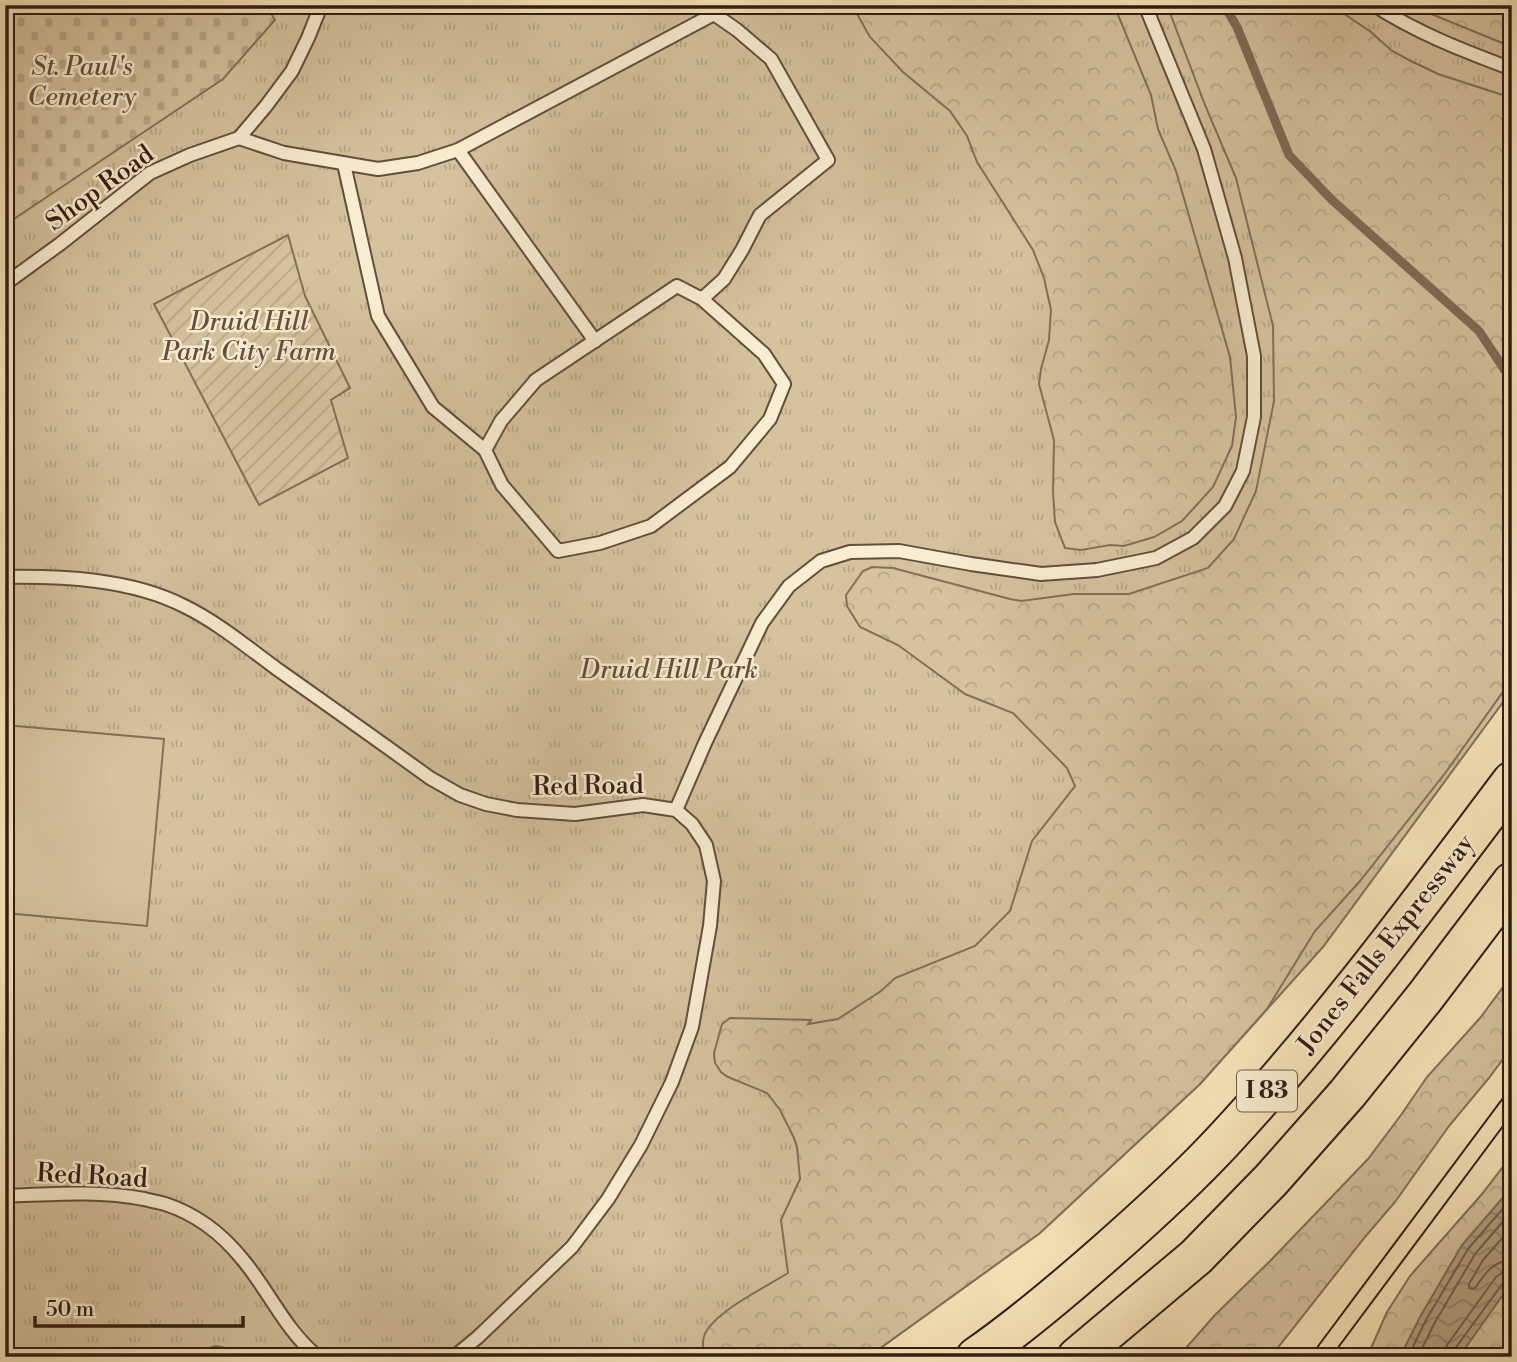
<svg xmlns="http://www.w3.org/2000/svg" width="1517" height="1362" font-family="'Libre Bodoni',serif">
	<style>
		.grass { fill: url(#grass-tufts); stroke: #827059; stroke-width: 2 }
		.forest { fill: url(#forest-crowns); stroke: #827059; stroke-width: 2 }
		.cemetery { fill: url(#cemetery-stones); stroke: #827059; stroke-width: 2 }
		.garden { fill: url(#garden-furrows); stroke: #827059; stroke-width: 2 }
		.pitch { fill: #d5c39e; stroke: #827059; stroke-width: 2 }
		.water { fill: url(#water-waves); stroke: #7f6c56; stroke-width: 2 }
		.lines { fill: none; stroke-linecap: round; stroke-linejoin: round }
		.shore { stroke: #725f4b; stroke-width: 2 }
		.stream { stroke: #7f6c56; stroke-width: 9 }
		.service-casing { stroke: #624f3e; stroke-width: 16 }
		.motorway-casing { stroke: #301d14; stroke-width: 42 }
		.service { stroke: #faeed2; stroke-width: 12 }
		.motorway { stroke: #f7e5ba; stroke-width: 38 }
		.tram { stroke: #301d14; stroke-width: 2 }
		.labels { text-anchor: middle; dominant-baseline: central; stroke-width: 5; stroke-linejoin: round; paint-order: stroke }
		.shield { fill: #faeed2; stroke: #6d5c4d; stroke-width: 2 }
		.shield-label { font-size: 24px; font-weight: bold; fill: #301d14 }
		.park-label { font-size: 26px; font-style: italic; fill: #624f3d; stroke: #faeed2 }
		.street-label { font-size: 26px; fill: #301d14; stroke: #faeed2 }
	</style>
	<defs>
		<pattern id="grass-tufts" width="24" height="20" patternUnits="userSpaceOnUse" patternTransform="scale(1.75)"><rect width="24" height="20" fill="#d5c39e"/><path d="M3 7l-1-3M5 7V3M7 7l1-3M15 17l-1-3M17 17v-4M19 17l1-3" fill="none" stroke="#b7a787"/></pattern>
		<pattern id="forest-crowns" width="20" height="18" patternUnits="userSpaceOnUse" patternTransform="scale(1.75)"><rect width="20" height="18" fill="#d5c39e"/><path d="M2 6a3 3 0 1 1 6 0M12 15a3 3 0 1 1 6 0" fill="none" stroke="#b7a787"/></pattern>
		<pattern id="cemetery-stones" width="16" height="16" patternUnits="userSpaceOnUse" patternTransform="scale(1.75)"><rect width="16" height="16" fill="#d5c39e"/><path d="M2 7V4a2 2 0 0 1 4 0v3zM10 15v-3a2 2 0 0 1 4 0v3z" fill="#b7a787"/></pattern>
		<pattern id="garden-furrows" width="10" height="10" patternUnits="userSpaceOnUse" patternTransform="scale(1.75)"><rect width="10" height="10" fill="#d5c39e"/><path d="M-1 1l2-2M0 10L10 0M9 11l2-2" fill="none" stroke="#b7a787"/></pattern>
		<pattern id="water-waves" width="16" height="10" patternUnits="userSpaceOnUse" patternTransform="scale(1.75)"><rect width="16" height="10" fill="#b3a182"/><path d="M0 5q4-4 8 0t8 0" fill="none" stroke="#928369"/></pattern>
	</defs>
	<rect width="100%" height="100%" fill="#f7e5ba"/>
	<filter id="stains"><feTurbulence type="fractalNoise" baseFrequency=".00286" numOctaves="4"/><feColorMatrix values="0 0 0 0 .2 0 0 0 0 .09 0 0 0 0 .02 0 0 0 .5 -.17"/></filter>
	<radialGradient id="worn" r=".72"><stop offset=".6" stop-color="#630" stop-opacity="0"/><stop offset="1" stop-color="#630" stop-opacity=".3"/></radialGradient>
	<!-- grass -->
	<polygon class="grass" points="5,5 1512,5 1512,690 1323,947 1200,1084 1040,1233 868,1357 5,1357"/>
	<!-- forest -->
	<g class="forest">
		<polygon points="852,5 1114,5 1151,95 1158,129 1176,171 1230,357 1236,417 1232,446 1213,487 1182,521 1154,537 1124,546 1110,545 1081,550 1065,548 1055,522 1053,492 1054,440 1039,384 1041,369 1049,340 1051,310 1044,278 1033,250 977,162 967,136 950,111 903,72 870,37"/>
		<path d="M1167,5H1331L1371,32L1391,50L1409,60L1438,74L1512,98V679L1446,772L1360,881L1315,931L1267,1009L1200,1084L1040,1233L872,1354L860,1357H705C703,1348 701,1339 707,1330C722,1308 764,1288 788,1273L781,1220L800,1179L797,1147L794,1138L780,1110L767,1093L728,1077L721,1072L715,1063L714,1053L722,1024L730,1018L811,1020L808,1024L838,1019L881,991L895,978L975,946L1010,911L1032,841L1075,786L1067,768L1013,713L965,694L898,645L860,627L847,606L846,595L863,571L872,567L893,568L1010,599L1021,601L1074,594H1129L1208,568L1234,539L1256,491L1274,401L1273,326L1236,178L1205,105Z"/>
		<polygon points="1413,5 1512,5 1512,47 1419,9"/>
		<polygon points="1512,975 1512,1047 1489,1078 1449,1126 1395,1202 1365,1237 1272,1355 1270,1357 1178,1357 1215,1315 1271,1260 1368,1159 1401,1115 1427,1077 1480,1018"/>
		<polygon points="1512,1155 1512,1219 1420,1357 1367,1357 1387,1312 1410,1276 1482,1194"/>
		<polygon points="1512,1262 1512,1330 1501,1357 1447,1357"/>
		<polygon points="216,1346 238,1351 245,1357 192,1357 197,1352"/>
	</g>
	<!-- cemetery -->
	<polygon class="cemetery" points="5,5 266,5 275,20 223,79 5,225"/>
	<!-- garden -->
	<polygon class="garden" points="288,235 305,296 350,388 331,400 348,458 259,505 154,304"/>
	<!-- pitch -->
	<polygon class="pitch" points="5,725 164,739 147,926 5,913"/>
	<!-- water -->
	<polygon class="water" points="1512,1187 1512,1282 1459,1357 1400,1357 1420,1317 1462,1245"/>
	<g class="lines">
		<!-- shore -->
		<g class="shore">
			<path d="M1512,1227L1483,1260L1469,1284V1288L1472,1289L1475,1288C1485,1274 1492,1261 1512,1260"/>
			<polyline points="1408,1357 1426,1320 1468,1249 1512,1198"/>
			<polyline points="1418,1357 1434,1324 1475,1254 1512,1211"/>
			<polyline points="1444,1357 1447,1345 1496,1277 1503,1272 1512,1270"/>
			<polyline points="1453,1357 1454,1350 1503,1283 1506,1280 1512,1279"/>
		</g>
		<!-- stream -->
		<polyline class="stream" points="1224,5 1237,27 1289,155 1332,200 1479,331 1512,381"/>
		<!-- service casing -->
		<g class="service-casing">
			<g id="service">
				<path d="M1374,5C1417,33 1464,51 1512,69"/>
				<polyline points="239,138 284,153 378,169 418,163 458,150 714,14 737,30 771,59 828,160 760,215 742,250 724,279 702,299 677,286 536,380 501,421 485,450 502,485 558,551 600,543 651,526 730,467 770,419 784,384 764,354 702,299"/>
				<polyline points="458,150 595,341"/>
				<polyline points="344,164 378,316 433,407 485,450"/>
				<polyline points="5,284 60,244 150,173 190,155 239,138 266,106 292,71 308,38 318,13 319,5"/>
				<path d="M5,577C63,576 131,579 184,606C217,622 247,647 277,669C328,705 379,741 430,778L460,795L486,804L517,810L575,814L643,805L676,810L692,824L706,845L714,881L710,926L692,1027L672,1082L641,1145L608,1199L572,1247L478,1337L454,1357"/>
				<polyline points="676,810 705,743 762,623 789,586 821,561 850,552 899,551 971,564 1041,574 1097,570 1156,558 1193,538 1225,506 1243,471 1254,417 1254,356 1235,258 1204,149 1145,5"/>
				<path d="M5,1196C52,1194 99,1190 144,1199C151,1201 159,1202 165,1204C196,1214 223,1235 243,1260C269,1291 285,1330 318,1357"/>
			</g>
		</g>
		<!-- motorway casing -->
		<g class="motorway-casing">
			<g id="motorway">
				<path d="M976,1357C1021,1326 1063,1290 1104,1254C1145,1218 1186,1181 1223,1141C1328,1028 1419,904 1512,781"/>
				<polyline points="1077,1357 1196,1257 1271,1180 1347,1094 1425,997 1512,882"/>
			</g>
		</g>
		<!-- service -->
		<use href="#service" class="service"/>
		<!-- motorway -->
		<use href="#motorway" class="motorway"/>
		<!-- tram -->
		<g class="tram">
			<polyline points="1310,1357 1512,1086"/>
			<polyline points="1331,1357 1512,1114"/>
		</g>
	</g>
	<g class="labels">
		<!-- shield labels -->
		<rect class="shield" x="1237" y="1070.5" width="60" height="41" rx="5"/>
		<g class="shield-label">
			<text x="1267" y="1091">I 83</text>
		</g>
		<!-- park labels -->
		<g class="park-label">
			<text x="82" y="67">St. Paul's<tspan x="82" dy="30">Cemetery</tspan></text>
			<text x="249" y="322">Druid Hill<tspan x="249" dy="30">Park City Farm</tspan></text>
			<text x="669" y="670">Druid Hill Park</text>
		</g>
		<!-- street labels -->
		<g class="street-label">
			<text transform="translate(100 188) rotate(-36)">Shop Road</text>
			<text transform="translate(588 786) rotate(-1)">Red Road</text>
			<text transform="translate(1386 944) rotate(-52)">Jones Falls Expressway</text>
			<text transform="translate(92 1176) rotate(3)">Red Road</text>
		</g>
	</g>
	<!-- margin -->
	<rect width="1517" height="1362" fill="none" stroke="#f7e5ba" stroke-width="28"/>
	<rect x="7" y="7" width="1503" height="1348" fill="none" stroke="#301d14" stroke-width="3.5"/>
	<rect x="14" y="14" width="1489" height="1334" fill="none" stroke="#301d14" stroke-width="2"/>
	<!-- scale -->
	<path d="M35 1316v10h208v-10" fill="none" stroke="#301d14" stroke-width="3.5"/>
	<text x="46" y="1316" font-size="21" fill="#301d14" stroke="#faeed2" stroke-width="5" paint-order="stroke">50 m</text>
	<rect width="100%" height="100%" filter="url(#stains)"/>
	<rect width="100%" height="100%" fill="url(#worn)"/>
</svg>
